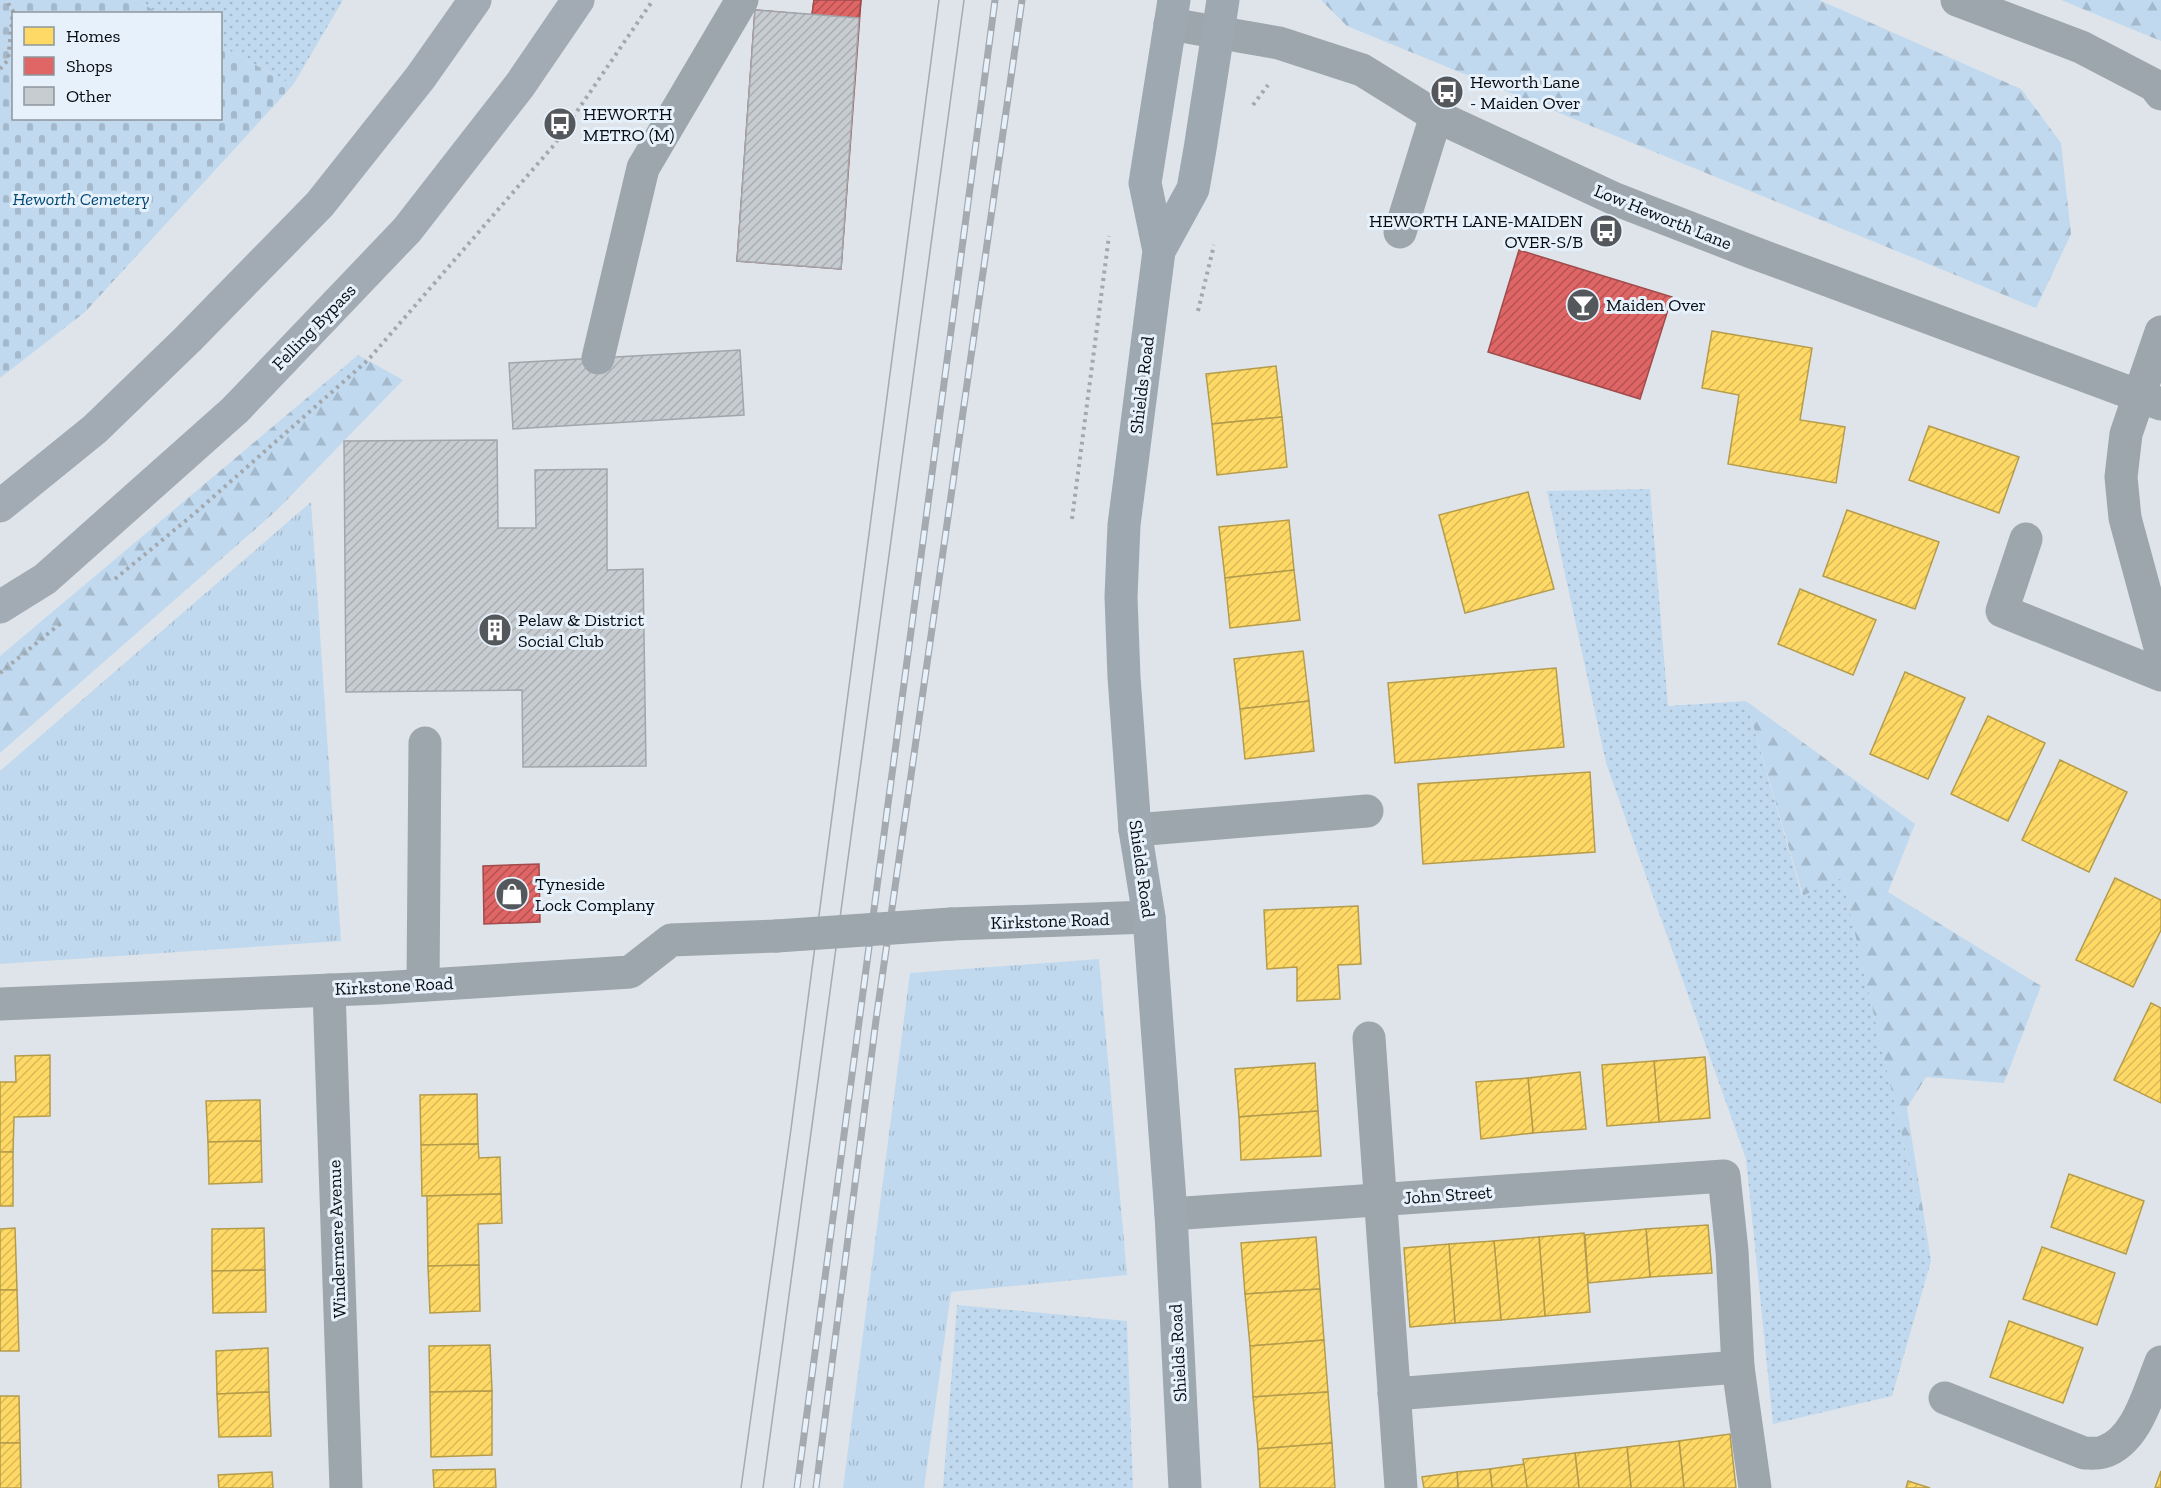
<svg xmlns="http://www.w3.org/2000/svg" width="2161" height="1488" font-family="'Zilla Slab',serif">
	<style>
		.grass { fill: url(#grass-tufts) }
		.forest { fill: url(#forest-firs) }
		.cemetery { fill: url(#cemetery-stones) }
		.garden { fill: url(#garden-dots) }
		.homes { fill: url(#homes-hatch); stroke: #b59c4c; stroke-width: 1.5 }
		.shops { fill: url(#shops-hatch); stroke: #a04b4c; stroke-width: 1.5 }
		.building { fill: url(#building-hatch); stroke: #a2a6aa; stroke-width: 1.5 }
		.lines { fill: none; stroke-linecap: round; stroke-linejoin: round }
		.path { stroke: #a2a8ad; stroke-width: 4; stroke-dasharray: 3 4.5; stroke-linecap: butt }
		.minor { stroke: #9da5ad; stroke-width: 33 }
		.major { stroke: #9ea8b0; stroke-width: 33 }
		.highway { stroke: #a2abb3; stroke-width: 33 }
		.tram { stroke: #a4aab0; stroke-width: 1.5 }
		.rail-casing { stroke: #a4aab0; stroke-width: 7 }
		.rail { stroke: #e6f1fb; stroke-width: 4.5; stroke-dasharray: 14; stroke-linecap: butt }
		.minor-bridge { stroke: #9da5ad; stroke-width: 33 }
		.labels { text-anchor: middle; dominant-baseline: central; stroke-width: 6; stroke-linejoin: round; paint-order: stroke }
		.poi-label { font-size: 18px; fill: #090c10; stroke: #e6f1fb; text-anchor: start }
		.park-label { font-size: 18px; font-style: italic; fill: #014877; stroke: #e6f1fb }
		.street-label { font-size: 18px; fill: #090c10; stroke: #e6f1fb }
	</style>
	<defs>
		<pattern id="grass-tufts" width="24" height="20" patternUnits="userSpaceOnUse" patternTransform="scale(1.5)"><rect width="24" height="20" fill="#c1d9ee"/><path d="M3 7l-1-3M5 7V3M7 7l1-3M15 17l-1-3M17 17v-4M19 17l1-3" fill="none" stroke="#a4b9cb"/></pattern>
		<pattern id="forest-firs" width="22" height="20" patternUnits="userSpaceOnUse" patternTransform="scale(1.5)"><rect width="22" height="20" fill="#c1d9ee"/><path d="M5 1l3.5 6h-7zM16 11l3.5 6h-7z" fill="#a4b9cb"/></pattern>
		<pattern id="cemetery-stones" width="16" height="16" patternUnits="userSpaceOnUse" patternTransform="scale(1.5)"><rect width="16" height="16" fill="#c1d9ee"/><path d="M2 7V4a2 2 0 0 1 4 0v3zM10 15v-3a2 2 0 0 1 4 0v3z" fill="#a4b9cb"/></pattern>
		<pattern id="garden-dots" width="8" height="8" patternUnits="userSpaceOnUse" patternTransform="scale(1.5)"><rect width="8" height="8" fill="#c1d9ee"/><path d="M2 2h.1M6 6h.1" fill="none" stroke="#a4b9cb" stroke-width="1.8" stroke-linecap="round"/></pattern>
		<pattern id="homes-hatch" width="6" height="6" patternUnits="userSpaceOnUse" patternTransform="scale(1.5)"><rect width="6" height="6" fill="#ffd966"/><path d="M-1 1l2-2M0 6l6-6M5 7l2-2" fill="none" stroke="#d9b957"/></pattern>
		<pattern id="shops-hatch" width="6" height="6" patternUnits="userSpaceOnUse" patternTransform="scale(1.5)"><rect width="6" height="6" fill="#e06666"/><path d="M-1 1l2-2M0 6l6-6M5 7l2-2" fill="none" stroke="#b45253"/></pattern>
		<pattern id="building-hatch" width="6" height="6" patternUnits="userSpaceOnUse" patternTransform="scale(1.5)"><rect width="6" height="6" fill="#c7ccd0"/><path d="M-1 1l2-2M0 6l6-6M5 7l2-2" fill="none" stroke="#aaaeb2"/></pattern>
	</defs>
	<rect width="100%" height="100%" fill="#dee4e9"/>
	<!-- grass -->
	<g class="grass">
		<polygon points="311,502 341,941 0,964 0,771"/>
		<polygon points="1099,959 1127,1275 951,1292 924,1488 843,1488 910,973"/>
	</g>
	<!-- forest -->
	<g class="forest">
		<polygon points="1321,0 1819,0 2021,89 2061,143 2071,234 2036,308 1347,26"/>
		<polygon points="2061,0 2161,0 2161,41"/>
		<polygon points="358,355 403,380 277,510 0,753 0,656"/>
		<polygon points="1746,701 1915,824 1888,892 2041,986 2004,1083 1926,1077 1907,1108 1931,1261 1842,879 1803,896"/>
	</g>
	<!-- cemetery -->
	<polygon class="cemetery" points="0,0 135,0 160,13 14,14 14,118 220,118 221,46 293,85 85,312 0,378"/>
	<!-- garden -->
	<g class="garden">
		<polygon points="135,0 343,0 293,85 221,46 220,14 160,13"/>
		<polygon points="1650,489 1668,706 1746,701 1802,896 1842,878 1931,1261 1892,1396 1773,1424 1746,1159 1606,763 1547,491"/>
		<polygon points="957,1305 1127,1321 1133,1488 943,1488"/>
	</g>
	<!-- homes -->
	<g class="homes">
		<polygon points="1712,331 1812,348 1800,420 1845,427 1836,483 1728,464 1739,395 1702,388"/>
		<polygon points="1276,366 1282,417 1212,424 1206,374"/>
		<polygon points="1282,417 1287,467 1217,475 1212,424"/>
		<polygon points="1929,426 2019,457 1999,513 1909,480"/>
		<polygon points="1528,492 1554,589 1465,613 1439,515"/>
		<polygon points="1847,510 1939,542 1915,609 1823,576"/>
		<polygon points="1289,520 1294,570 1225,578 1219,527"/>
		<polygon points="1294,570 1300,620 1230,628 1225,578"/>
		<polygon points="1800,589 1876,620 1853,675 1778,644"/>
		<polygon points="1303,651 1309,701 1240,709 1234,659"/>
		<polygon points="1556,668 1564,747 1395,763 1388,683"/>
		<polygon points="1905,672 1965,698 1928,779 1870,754"/>
		<polygon points="1309,701 1314,751 1245,759 1240,709"/>
		<polygon points="1988,716 2045,743 2008,821 1951,794"/>
		<polygon points="2060,760 2127,792 2089,872 2022,840"/>
		<polygon points="1590,772 1595,852 1423,864 1418,784"/>
		<polygon points="2115,878 2161,900 2161,930 2133,987 2076,960"/>
		<polygon points="1358,906 1361,964 1338,965 1340,999 1297,1001 1297,967 1267,969 1264,910"/>
		<polygon points="2151,1003 2161,1008 2161,1103 2114,1080"/>
		<polygon points="50,1055 50,1116 14,1117 13,1152 0,1152 0,1082 16,1082 15,1056"/>
		<polygon points="1705,1057 1710,1118 1659,1122 1654,1061"/>
		<polygon points="1654,1061 1659,1122 1607,1126 1602,1065"/>
		<polygon points="1315,1063 1318,1111 1239,1117 1235,1069"/>
		<polygon points="1580,1072 1586,1129 1533,1133 1528,1078"/>
		<polygon points="1528,1078 1533,1133 1481,1139 1476,1082"/>
		<polygon points="477,1094 478,1144 421,1145 420,1095"/>
		<polygon points="260,1100 261,1141 208,1142 206,1101"/>
		<polygon points="1318,1111 1321,1156 1241,1160 1239,1117"/>
		<polygon points="261,1141 262,1182 209,1184 208,1142"/>
		<polygon points="478,1144 479,1158 500,1157 501,1194 422,1196 421,1145"/>
		<rect x="0" y="1152" width="13" height="54"/>
		<polygon points="2069,1174 2144,1201 2126,1254 2051,1227"/>
		<polygon points="501,1194 502,1223 478,1224 479,1265 428,1266 427,1196"/>
		<polygon points="1708,1225 1712,1273 1650,1277 1646,1229"/>
		<polygon points="15,1228 17,1290 0,1290 0,1229"/>
		<polygon points="264,1228 265,1270 212,1271 212,1229"/>
		<polygon points="1646,1229 1650,1277 1588,1283 1585,1235"/>
		<polygon points="1584,1233 1590,1312 1545,1316 1539,1237"/>
		<polygon points="1316,1237 1320,1289 1245,1294 1241,1243"/>
		<polygon points="1539,1237 1545,1316 1501,1320 1494,1241"/>
		<polygon points="1494,1241 1501,1320 1455,1323 1449,1244"/>
		<polygon points="1449,1244 1455,1323 1410,1327 1404,1248"/>
		<polygon points="2042,1247 2115,1273 2097,1325 2023,1299"/>
		<polygon points="479,1265 480,1311 430,1313 428,1266"/>
		<polygon points="265,1270 266,1312 213,1313 212,1271"/>
		<polygon points="1320,1289 1324,1340 1250,1346 1245,1294"/>
		<polygon points="0,1290 17,1290 19,1351 0,1351"/>
		<polygon points="2009,1321 2083,1348 2063,1403 1990,1377"/>
		<polygon points="1324,1340 1328,1392 1253,1397 1250,1346"/>
		<polygon points="490,1345 492,1391 430,1392 429,1346"/>
		<polygon points="268,1348 269,1392 217,1394 216,1351"/>
		<polygon points="492,1391 492,1455 431,1457 430,1392"/>
		<polygon points="269,1392 271,1436 219,1437 217,1394"/>
		<polygon points="1328,1392 1332,1443 1258,1449 1253,1397"/>
		<polygon points="0,1396 19,1396 20,1443 0,1443"/>
		<polygon points="1730,1434 1736,1488 1684,1488 1679,1441"/>
		<polygon points="1679,1441 1684,1488 1631,1488 1627,1447"/>
		<polygon points="0,1443 20,1443 21,1488 0,1488"/>
		<polygon points="1332,1443 1335,1488 1260,1488 1258,1449"/>
		<polygon points="1627,1447 1631,1488 1579,1488 1575,1453"/>
		<polygon points="1575,1453 1579,1488 1527,1488 1523,1459"/>
		<polygon points="1524,1464 1527,1488 1492,1488 1490,1469"/>
		<polygon points="495,1469 496,1488 434,1488 433,1470"/>
		<polygon points="1490,1469 1492,1488 1458,1488 1457,1472"/>
		<polygon points="272,1472 273,1488 219,1488 218,1475"/>
		<polygon points="1457,1472 1458,1488 1424,1488 1422,1477"/>
		<polygon points="2161,1472 2161,1488 2155,1488 2161,1471"/>
		<polygon points="1908,1481 1930,1488 1906,1488"/>
	</g>
	<!-- shops -->
	<g class="shops">
		<polygon points="814,0 861,0 841,269 737,261 755,10 812,15"/>
		<polygon points="814,0 861,0 859,18 812,15"/>
		<polygon points="1519,250 1672,297 1640,399 1488,352"/>
		<polygon points="539,864 540,922 484,924 483,866"/>
	</g>
	<!-- building -->
	<g class="building">
		<polygon points="755,10 859,18 841,269 737,261"/>
		<polygon points="740,350 744,415 513,429 509,363"/>
		<polygon points="497,440 498,528 536,528 535,470 607,469 607,570 643,569 646,766 523,767 522,690 346,692 344,441"/>
	</g>
	<g class="lines">
		<!-- path -->
		<g class="path">
			<polyline points="0,69 8,60 13,11 6,0"/>
			<polyline points="1253,105 1268,85"/>
			<polyline points="1198,311 1214,245"/>
			<polyline points="1072,519 1109,236"/>
			<polyline points="115,579 195,513 368,360 554,145 653,0"/>
			<polyline points="0,673 61,623"/>
		</g>
		<!-- minor -->
		<g class="minor">
			<polyline points="1957,0 2081,47 2154,85 2161,94"/>
			<polyline points="1170,24 1279,43 1362,70 1436,116 1615,199 1749,251 2161,404"/>
			<polyline points="1400,232 1436,116"/>
			<polyline points="2161,332 2126,434 2121,477 2125,518 2161,651"/>
			<polyline points="598,358 643,168 742,0"/>
			<polyline points="2026,539 2002,611 2161,675"/>
			<polyline points="1135,830 1367,811"/>
			<polyline points="951,924 1149,917"/>
			<polyline points="423,985 425,743"/>
			<polyline points="329,990 346,1488"/>
			<polyline points="0,1004 380,988 630,972 671,940 777,936"/>
			<polyline points="1369,1038 1401,1488"/>
			<polyline points="1171,1214 1724,1176 1732,1251 1738,1367 1755,1488"/>
			<polyline points="1394,1394 1738,1367"/>
			<path d="M1945,1398L2084,1453C2090,1453 2098,1454 2103,1452C2137,1442 2149,1391 2161,1362"/>
		</g>
		<!-- major -->
		<g class="major">
			<polyline points="1174,0 1145,183 1159,251 1124,525 1121,597 1124,677 1135,830 1149,917 1171,1214 1185,1488"/>
			<polyline points="1159,251 1193,189 1200,149 1223,0"/>
		</g>
		<!-- highway -->
		<g class="highway">
			<polyline points="0,506 95,429 188,339 320,204 420,78 475,0"/>
			<polyline points="0,607 45,579 235,410 407,230 520,85 578,0"/>
		</g>
		<!-- tram -->
		<g class="tram">
			<polyline points="741,1488 791,1129 939,0"/>
			<polyline points="763,1488 964,0"/>
		</g>
		<!-- rail casing -->
		<g class="rail-casing">
			<g id="rail">
				<polyline points="797,1488 995,0"/>
				<polyline points="816,1488 876,1020 1022,0"/>
			</g>
		</g>
		<!-- rail -->
		<use href="#rail" class="rail"/>
		<!-- minor-bridge -->
		<polyline class="minor-bridge" points="777,936 951,924"/>
	</g>
	<!-- icons -->
	<defs>
		<g id="bus-disc" transform="scale(1.725)"><circle r="9.5" fill="#54585c" stroke="#e6f1fb"/><path d="M-5-6H5V4H4V6H2V4H-2V6H-4V4H-5ZM-3.5-4V0h7V-4ZM-3.5 1.2v1.5H-2V1.2ZM2 1.2v1.5H3.5V1.2Z" fill="#fff"/></g>
		<g id="bar-disc" transform="scale(1.725)"><circle r="9.5" fill="#54585c" stroke="#e6f1fb"/><path d="M-6-5H6L.8 .8V4.5H3.5V6h-7V4.5H-.8V.8Z" fill="#fff"/></g>
		<g id="building-disc" transform="scale(1.725)"><circle r="9.5" fill="#54585c" stroke="#e6f1fb"/><path d="M-4-6H4V6H1V3H-1V6H-4ZM-2.5-4.3h1.7v1.8h-1.7ZM.8-4.3h1.7v1.8H.8ZM-2.5-1h1.7V.8h-1.7ZM.8-1h1.7V.8H.8Z" fill="#fff"/></g>
		<g id="shop-disc" transform="scale(1.725)"><circle r="9.5" fill="#54585c" stroke="#e6f1fb"/><path d="M-5-2.5h2.3a2.7 3.5 0 0 1 5.4 0H5L5.5 6h-11ZM-1.5-2.5h3a1.5 2.3 0 0 0-3 0Z" fill="#fff"/></g>
	</defs>
	<g fill-rule="evenodd">
		<use href="#bus-disc" x="1447" y="92"/>
		<use href="#bus-disc" x="560" y="124"/>
		<use href="#bus-disc" x="1606" y="231"/>
		<use href="#bar-disc" x="1583" y="305"/>
		<use href="#building-disc" x="495" y="630"/>
		<use href="#shop-disc" x="512" y="894"/>
	</g>
	<g class="labels">
		<!-- poi labels -->
		<g class="poi-label">
			<text x="1470" y="82">Heworth Lane<tspan x="1470" dy="21">- Maiden Over</tspan></text>
			<text x="583" y="114">HEWORTH<tspan x="583" dy="21">METRO (M)</tspan></text>
			<text x="1583" y="221" text-anchor="end">HEWORTH LANE-MAIDEN<tspan x="1583" dy="21">OVER-S/B</tspan></text>
			<text x="1606" y="305">Maiden Over</text>
			<text x="518" y="620">Pelaw &amp; District<tspan x="518" dy="21">Social Club</tspan></text>
			<text x="535" y="884">Tyneside<tspan x="535" dy="21">Lock Complany</tspan></text>
		</g>
		<!-- park labels -->
		<g class="park-label">
			<text x="81" y="199">Heworth Cemetery</text>
		</g>
		<!-- street labels -->
		<g class="street-label">
			<text transform="translate(1663 217) rotate(22)">Low Heworth Lane</text>
			<text transform="translate(314 327) rotate(-46)">Felling Bypass</text>
			<text transform="translate(1142 385) rotate(-83)">Shields Road</text>
			<text transform="translate(1142 869) rotate(82)">Shields Road</text>
			<text transform="translate(1050 921) rotate(-2)">Kirkstone Road</text>
			<text transform="translate(394 986) rotate(-3)">Kirkstone Road</text>
			<text transform="translate(1448 1195) rotate(-4)">John Street</text>
			<text transform="translate(337 1239) rotate(-92)">Windermere Avenue</text>
			<text transform="translate(1178 1353) rotate(-93)">Shields Road</text>
		</g>
	</g>
	<!-- legend -->
	<rect x="12" y="12" width="210" height="108" fill="#e6f1fb" stroke="#8e959d" stroke-width="1.5"/>
	<rect x="24" y="27" width="30" height="18" fill="#ffd966" stroke="#8e959d" stroke-width="1.5"/>
	<text x="66" y="42" font-size="18" fill="#090c10">Homes</text>
	<rect x="24" y="57" width="30" height="18" fill="#e06666" stroke="#8e959d" stroke-width="1.5"/>
	<text x="66" y="72" font-size="18" fill="#090c10">Shops</text>
	<rect x="24" y="87" width="30" height="18" fill="#c7ccd0" stroke="#8e959d" stroke-width="1.5"/>
	<text x="66" y="102" font-size="18" fill="#090c10">Other</text>
</svg>
